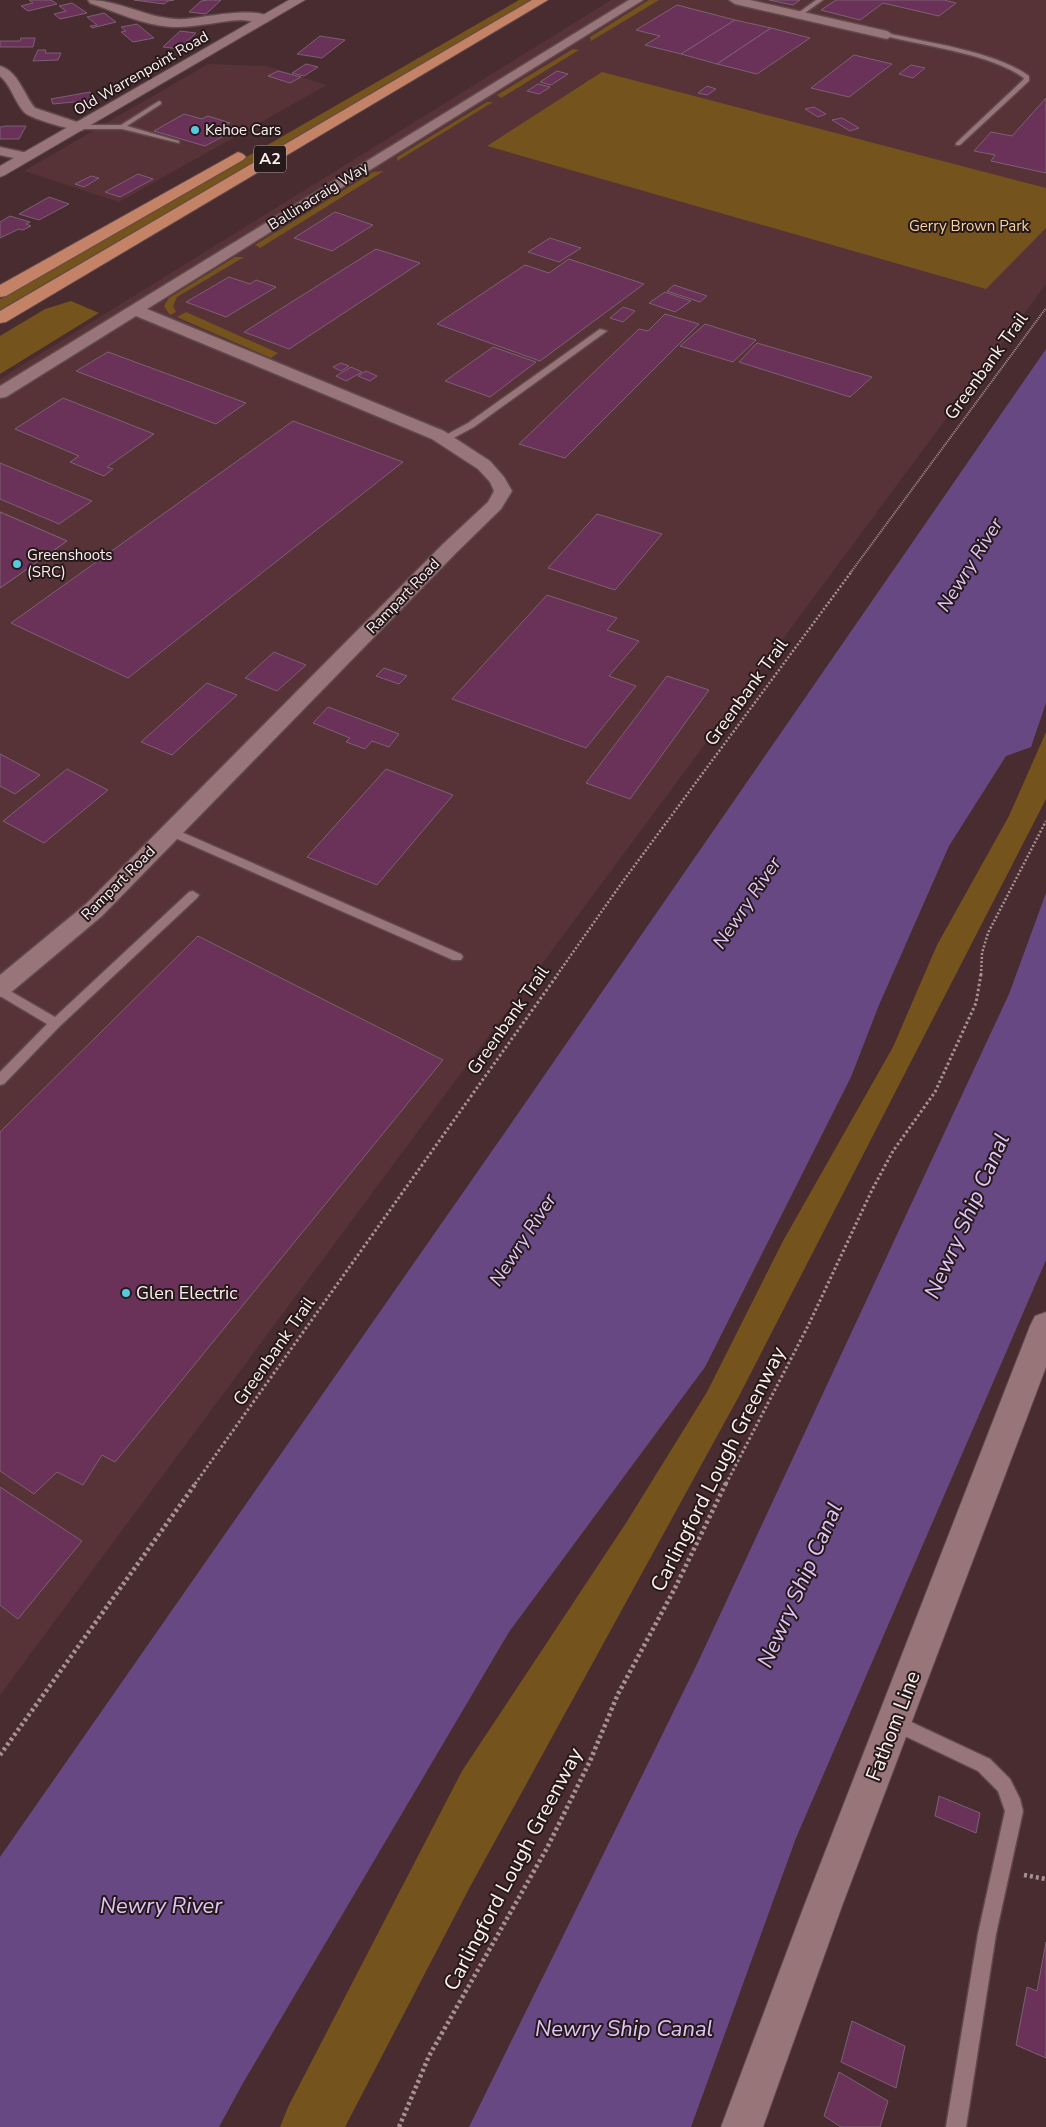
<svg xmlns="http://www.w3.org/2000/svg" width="1046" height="2127" font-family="'Nunito Sans',sans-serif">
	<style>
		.built { fill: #573337 }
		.green { fill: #75531d }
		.water { fill: #684882 }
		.building { fill: #6a3159; stroke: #7b6172 }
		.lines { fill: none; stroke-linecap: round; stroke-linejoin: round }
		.lane-casing { stroke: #60494c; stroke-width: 3 }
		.street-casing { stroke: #60494c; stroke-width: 3 }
		.secondary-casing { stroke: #60494c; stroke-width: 2 }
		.highway-casing { stroke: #60494c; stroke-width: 2 }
		.path-far3 { stroke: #a69193; stroke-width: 2; stroke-dasharray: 1 1; stroke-linecap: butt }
		.path-far2 { stroke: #a69193; stroke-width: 2.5; stroke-dasharray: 2 2; stroke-linecap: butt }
		.path-far1 { stroke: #a69193; stroke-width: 3; stroke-dasharray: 2.5 2.5; stroke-linecap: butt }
		.path { stroke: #a69193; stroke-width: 4.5; stroke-dasharray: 3 3; stroke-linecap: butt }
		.lane { fill: #977579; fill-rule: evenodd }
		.street { fill: #977579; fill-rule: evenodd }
		.secondary { fill: #977579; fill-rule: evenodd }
		.highway { fill: #c48267; fill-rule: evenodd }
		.poi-dot { fill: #56c9e1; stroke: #26191a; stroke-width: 2 }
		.labels { text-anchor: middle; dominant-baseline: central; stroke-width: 4; stroke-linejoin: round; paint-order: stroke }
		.far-street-label { font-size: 15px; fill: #feeff0; stroke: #26191a }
		.far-poi-label { font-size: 15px; fill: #feeff0; stroke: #26191a; text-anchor: start }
		.far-park-label { font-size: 15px; fill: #f7d2a0; stroke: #26191a }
		.shield { fill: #26191a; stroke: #bdafb0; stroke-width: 1 }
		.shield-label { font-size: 16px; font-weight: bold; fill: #feeff0 }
		.street-label { font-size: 18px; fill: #feeff0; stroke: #26191a }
		.poi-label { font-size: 18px; fill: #feeff0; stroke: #26191a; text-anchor: start }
		.water-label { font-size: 19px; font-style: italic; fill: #e0c5f9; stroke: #26191a }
		.near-street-label { font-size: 21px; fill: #feeff0; stroke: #26191a }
		.near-water-label { font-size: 22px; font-style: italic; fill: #e0c5f9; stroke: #26191a }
	</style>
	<rect width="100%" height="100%" fill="#482c30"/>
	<!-- built -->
	<g class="built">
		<polygon points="611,0 1046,0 1046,284 0,1695 0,379"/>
		<polygon points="208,64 267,66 327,85 119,202 24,171"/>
	</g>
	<!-- green -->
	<g class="green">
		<polygon points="519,0 533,0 0,310 0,299"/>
		<polygon points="649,0 659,0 591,41 590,37"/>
		<polygon points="573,49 579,50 501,98 497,95"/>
		<polygon points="602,72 1046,188 1046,228 986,289 487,146"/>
		<polygon points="487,102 493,102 397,161 397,157"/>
		<polygon points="384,171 260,248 255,245 373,172"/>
		<polygon points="235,257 244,257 177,297 173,306 176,312 170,315 164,306 169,298"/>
		<polygon points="71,301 99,313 0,374 0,336 45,309"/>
		<polygon points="186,312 278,353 271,358 177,317"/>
		<polygon points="1046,732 1046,799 738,1398 471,1885 345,2127 280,2127 288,2107 462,1771 626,1523 707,1392 783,1241 893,1047 937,945 1009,816"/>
	</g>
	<!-- water -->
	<g class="water">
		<polygon points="1046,349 1046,703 1031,747 1006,756 949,846 879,1005 851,1077 705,1367 509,1632 243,2083 219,2127 0,2127 0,1857 508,1128"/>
		<polygon points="1046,893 1046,1260 796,1838 691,2127 469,2127 698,1662 1009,994"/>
	</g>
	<!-- building -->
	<g class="building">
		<polygon points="29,0 51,0 57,4 28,11 21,6 33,3"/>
		<polygon points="134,0 174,0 168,1 164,4"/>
		<polygon points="208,0 221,0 206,14 189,12 201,1"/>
		<polygon points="769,0 800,0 793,5"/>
		<polygon points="836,0 944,0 956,3 939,16 883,3 860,20 821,10"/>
		<polygon points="72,3 87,13 60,19 54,14 66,11 59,6"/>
		<polygon points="677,5 735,20 681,54 645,45 660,36 636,30"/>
		<polygon points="104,13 116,22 92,28 90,26 97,25 87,17"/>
		<polygon points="735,20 771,28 717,64 681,54"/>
		<polygon points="137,24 154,38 133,42 121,32 126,31 121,27"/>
		<polygon points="771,28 810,38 757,74 717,64"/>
		<polygon points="180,31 196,33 179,49 163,47"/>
		<polygon points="320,36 345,40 322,58 297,54"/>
		<polygon points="21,38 35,38 33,47 0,47 0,41 20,41"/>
		<polygon points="38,50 46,50 45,53 61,53 58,60 33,61"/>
		<polygon points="854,55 892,64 849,97 811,88"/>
		<polygon points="306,64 318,67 304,76 292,73"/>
		<polygon points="911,65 925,68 913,78 899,74"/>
		<polygon points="278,71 301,77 290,83 268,76"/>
		<polygon points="557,71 568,74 551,85 540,82"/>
		<polygon points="538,84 550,87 539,94 527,91"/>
		<polygon points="707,86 716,89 707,95 698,93"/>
		<polygon points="90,92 94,100 53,104 51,99"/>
		<polygon points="1046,98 1046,173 991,161 995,155 974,151 991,132 1012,136"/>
		<polygon points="814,107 826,114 818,117 805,109"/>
		<polygon points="184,114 202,119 208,116 230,123 225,125 237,129 205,146 154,131"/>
		<polygon points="842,118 859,128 850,131 832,120"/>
		<polygon points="6,126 26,126 19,139 0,139 0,127"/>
		<polygon points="138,174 153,179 120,197 105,192"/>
		<polygon points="91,176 99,178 84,187 75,184"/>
		<polygon points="49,197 69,204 39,220 19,214"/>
		<polygon points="335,212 373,225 332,251 294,238"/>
		<polygon points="10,216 30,222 26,224 31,226 23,230 19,229 0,238 0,222"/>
		<polygon points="550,238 581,248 559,262 528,252"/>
		<polygon points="376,249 420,263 289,349 244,332"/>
		<polygon points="569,259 644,284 540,361 437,324 525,265 549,273"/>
		<polygon points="229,277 250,284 256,280 276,287 226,317 186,302"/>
		<polygon points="674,285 707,296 700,302 667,291"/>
		<polygon points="665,292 691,301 675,312 649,303"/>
		<polygon points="623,307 635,311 623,322 610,318"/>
		<polygon points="665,314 699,324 565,458 519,444 639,329 648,331"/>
		<polygon points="705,324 756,340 733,362 680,346"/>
		<polygon points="757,343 872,377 850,397 739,362"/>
		<polygon points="493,347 536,362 490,397 445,381"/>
		<polygon points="108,352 246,403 216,424 76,371"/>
		<polygon points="341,363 349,366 341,371 333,367"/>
		<polygon points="351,367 362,372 346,381 336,376"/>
		<polygon points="366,371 377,376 370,381 358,376"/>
		<polygon points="63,398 154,434 107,467 113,469 104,476 70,462 79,456 15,429"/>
		<polygon points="293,421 403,462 128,678 11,623"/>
		<polygon points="0,463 92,501 59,524 0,499"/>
		<polygon points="0,512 67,541 0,588"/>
		<polygon points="0,512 67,541 0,588"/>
		<polygon points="597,514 662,534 615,590 548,568"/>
		<polygon points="547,595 617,618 607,630 639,641 609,676 636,686 586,748 452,699"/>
		<polygon points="274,652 306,665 277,691 245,678"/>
		<polygon points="384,668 407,676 399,684 376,676"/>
		<polygon points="667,676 709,690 630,799 586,783"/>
		<polygon points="207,683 237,695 172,755 141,742"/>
		<polygon points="328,707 399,734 389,747 372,741 365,749 346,742 350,738 313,723"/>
		<polygon points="0,754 40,775 15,794 0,786"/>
		<polygon points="67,769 108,790 44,843 3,821"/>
		<polygon points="386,769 453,795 377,885 307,857"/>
		<polygon points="198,936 443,1060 115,1462 102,1455 83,1485 57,1472 34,1494 0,1471 0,1132"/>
		<polygon points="0,1487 82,1541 18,1619 0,1605"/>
		<polygon points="939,1796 980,1813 976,1833 935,1816"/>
		<polygon points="1046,1942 1046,2058 1016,2045 1027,1987 1037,1991"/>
		<polygon points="852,2021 905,2046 896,2088 841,2062"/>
		<polygon points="839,2072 888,2101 880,2127 841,2127 824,2116"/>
	</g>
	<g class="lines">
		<!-- lane casing -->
		<g class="lane-casing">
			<g id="lane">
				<polygon points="816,0 823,0 802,15 798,15 798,13"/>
				<path d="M887,33C929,43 994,51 1029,76V81L960,145H956V143L1023,80L1024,78C990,54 925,46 885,36Z"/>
				<polygon points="159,101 161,102 161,104 127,126 179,141 179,143 122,129 78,129 75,127 78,125 121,125"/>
				<polygon points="600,329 607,331 474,427 448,441 442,441 442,437 468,423"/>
				<polygon points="170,827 461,954 463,957 461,960 453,960 166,834 164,831"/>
				<polygon points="193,891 199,895 197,898 60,1026 4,1084 0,1085 0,1072 47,1024 0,996 0,985 55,1017 189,892"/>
				<polygon points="894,1714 990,1759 1010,1779 1020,1799 1023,1811 996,1934 966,2127 946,2127 978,1934 1005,1811 998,1791 978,1771 888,1728 886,1722 888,1716"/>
			</g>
		</g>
		<!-- street casing -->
		<g class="street-casing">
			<g id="street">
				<path d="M88,0C122,0 150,21 185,19C203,18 259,5 271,19C265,26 250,20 241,20C218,21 195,28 172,27C143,25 116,12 90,3Z"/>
				<polygon points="629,0 643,0 147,309 444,431 490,461 504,477 512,491 501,509 457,552 102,916 9,994 0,997 0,975 86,904 443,544 488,502 494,491 490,482 478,469 432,439 136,316 6,397 0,398 0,386"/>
				<polygon points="729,0 750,0 887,31 893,35 887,39 735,4"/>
				<path d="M0,66C18,71 24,95 35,108L83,124L85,127L83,130C75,132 29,118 24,112C14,101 11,85 0,76Z"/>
				<polygon points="0,147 32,154 34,157 27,161 0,155"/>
			</g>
		</g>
		<!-- secondary casing -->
		<g class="secondary-casing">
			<g id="secondary">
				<polygon points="289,0 305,0 5,175 0,177 0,166"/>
				<polygon points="1046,1312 1046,1367 842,1906 763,2127 721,2127 804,1906 1030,1326 1035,1316"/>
			</g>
		</g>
		<!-- highway casing -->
		<g class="highway-casing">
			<g id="highway">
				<polygon points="532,0 548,0 6,322 0,323 0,311"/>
				<polygon points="238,152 243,154 246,157 243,160 6,296 0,297 0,285"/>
			</g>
		</g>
		<!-- path-far3 -->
		<polyline class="path-far3" points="851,572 1046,308"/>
		<!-- path-far2 -->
		<g class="path-far2">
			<polyline points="557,975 621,884 852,571"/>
			<polyline points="981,975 982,953 988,933 1046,821"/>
		</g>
		<!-- path-far1 -->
		<g class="path-far1">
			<polyline points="195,1484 558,974"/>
			<polyline points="726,1484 808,1326 872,1190 893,1151 935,1092 976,1003 981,974"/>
		</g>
		<!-- path -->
		<g class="path">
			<polyline points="0,1755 196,1483"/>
			<polyline points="1024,1875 1046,1879"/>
			<polyline points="399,2127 429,2056 547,1848 590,1761 618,1694 675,1588 726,1483"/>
		</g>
		<!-- lane -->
		<use href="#lane" class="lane"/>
		<!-- street -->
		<use href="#street" class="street"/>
		<!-- secondary -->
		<use href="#secondary" class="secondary"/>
		<!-- highway -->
		<use href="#highway" class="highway"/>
	</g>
	<!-- markers -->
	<g class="poi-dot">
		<circle cx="195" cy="130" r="5"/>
		<circle cx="17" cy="564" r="5"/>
		<circle cx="126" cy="1293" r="5"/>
	</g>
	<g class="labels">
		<!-- far-street labels -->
		<g class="far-street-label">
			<text transform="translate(141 73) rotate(-30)">Old Warrenpoint Road</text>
			<text transform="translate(318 196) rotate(-32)">Ballinacraig Way</text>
			<text transform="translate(403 596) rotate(-46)">Rampart Road</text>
			<text transform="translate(118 883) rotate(-45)">Rampart Road</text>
		</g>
		<!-- far-poi labels -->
		<g class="far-poi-label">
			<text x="205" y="130">Kehoe Cars</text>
			<text x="27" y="555">Greenshoots<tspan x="27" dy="17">(SRC)</tspan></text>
		</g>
		<!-- far-park labels -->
		<g class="far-park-label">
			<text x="969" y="226">Gerry Brown Park</text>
		</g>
		<!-- shield labels -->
		<rect class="shield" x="254" y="145.5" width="32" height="27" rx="4"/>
		<g class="shield-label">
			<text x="270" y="159">A2</text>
		</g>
		<!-- street labels -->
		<g class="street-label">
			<text transform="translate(986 366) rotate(-54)">Greenbank Trail</text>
			<text transform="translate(746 692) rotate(-54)">Greenbank Trail</text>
			<text transform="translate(508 1020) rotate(-55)">Greenbank Trail</text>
			<text transform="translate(274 1351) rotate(-55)">Greenbank Trail</text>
		</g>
		<!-- poi labels -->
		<g class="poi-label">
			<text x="136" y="1293">Glen Electric</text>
		</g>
		<!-- water labels -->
		<g class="water-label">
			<text transform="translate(970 565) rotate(-58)">Newry River</text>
			<text transform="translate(747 903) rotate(-56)">Newry River</text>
			<text transform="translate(523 1240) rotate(-57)">Newry River</text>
		</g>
		<!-- near-street labels -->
		<g class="near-street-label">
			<text transform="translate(718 1469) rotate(-63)">Carlingford Lough Greenway</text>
			<text transform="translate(893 1726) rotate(-69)">Fathom Line</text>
			<text transform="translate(513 1869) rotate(-62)">Carlingford Lough Greenway</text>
		</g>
		<!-- near-water labels -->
		<g class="near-water-label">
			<text transform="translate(967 1216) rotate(-66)">Newry Ship Canal</text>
			<text transform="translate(800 1585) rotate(-66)">Newry Ship Canal</text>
			<text x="161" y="1906">Newry River</text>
			<text x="624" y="2029">Newry Ship Canal</text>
		</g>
	</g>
</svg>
